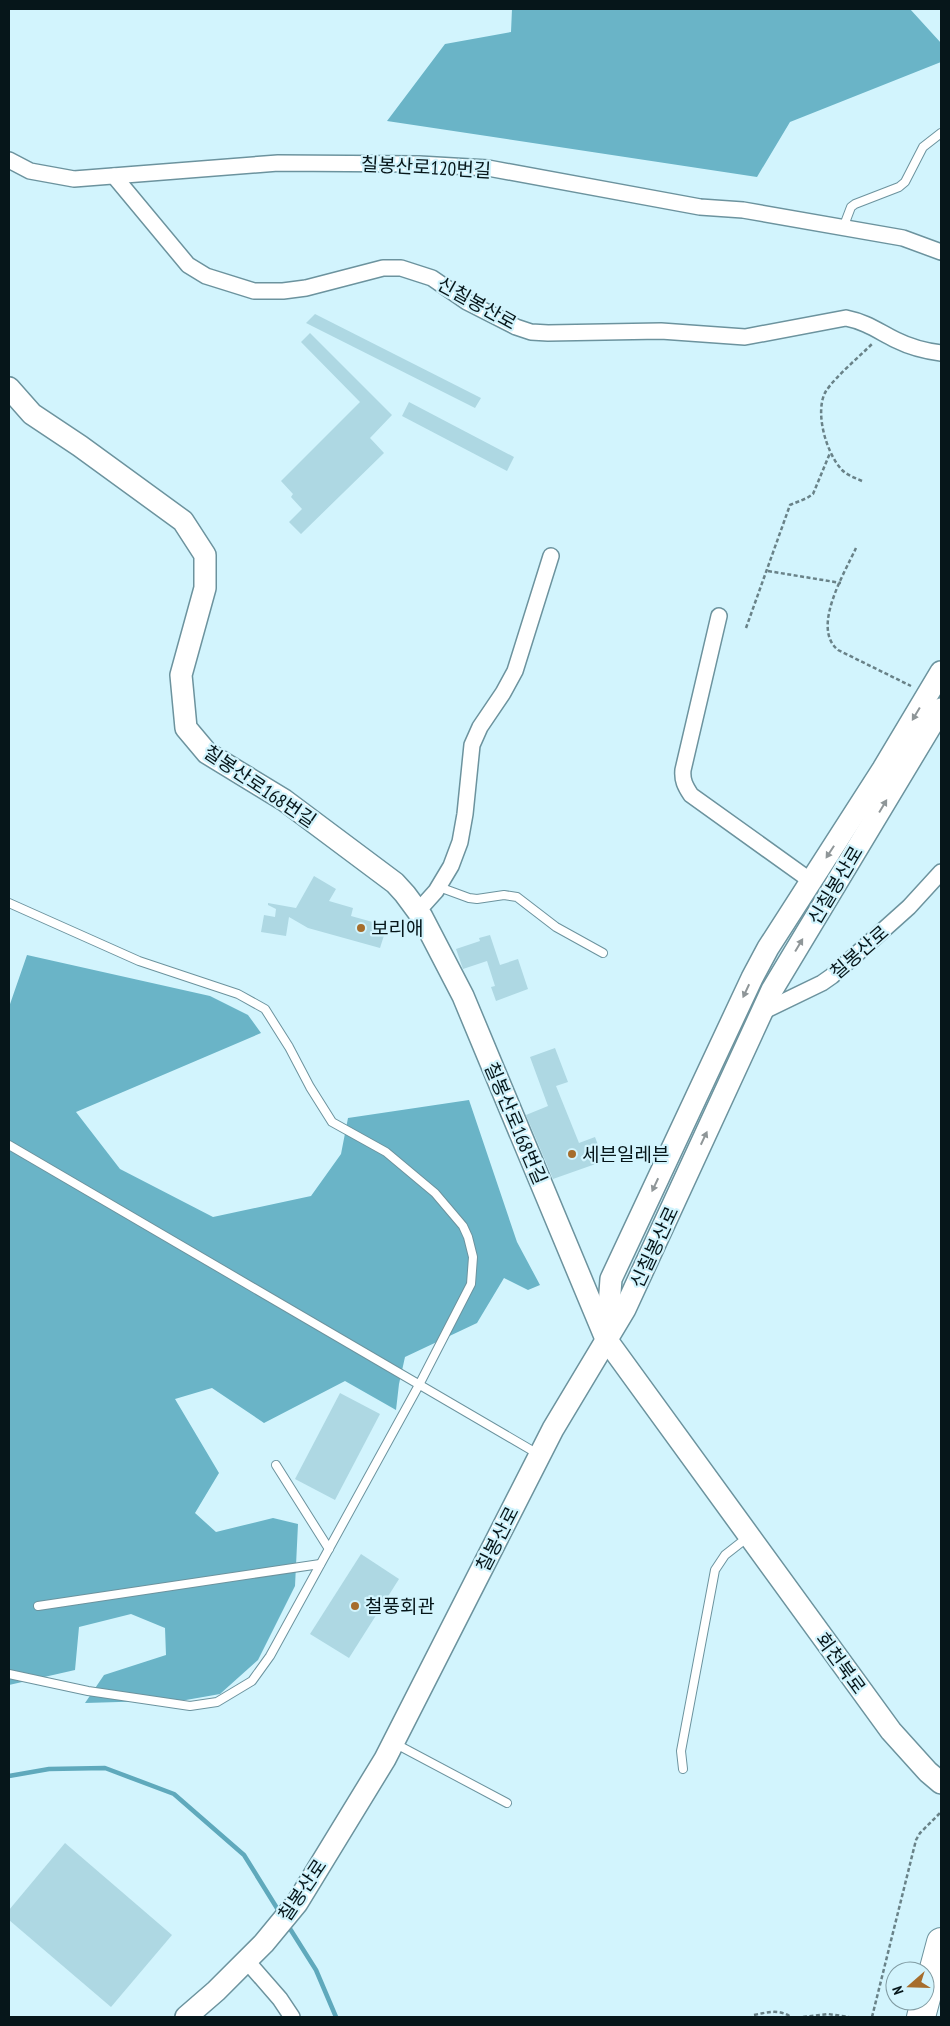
<svg xmlns="http://www.w3.org/2000/svg" width="950" height="2026" font-family="'PT Sans Narrow','Noto Sans KR',sans-serif">
	<style>
		.forest { fill: #6ab4c7 }
		.lines { fill: none; stroke-linecap: round; stroke-linejoin: round }
		.stream { stroke: #5fa9bc; stroke-width: 4.5 }
		.building { fill: #aed8e3 }
		.lane-casing { stroke: #6c939e; stroke-width: 10 }
		.street-casing { stroke: #6c939e; stroke-width: 18 }
		.secondary-casing { stroke: #6c939e; stroke-width: 24 }
		.highway-casing { stroke: #6c939e; stroke-width: 30 }
		.path { stroke: #698288; stroke-width: 2.5; stroke-dasharray: 4 2.5; stroke-linecap: butt }
		.lane { stroke: #fff; stroke-width: 8 }
		.street { stroke: #fff; stroke-width: 15 }
		.secondary { stroke: #fff; stroke-width: 21 }
		.highway { stroke: #fff; stroke-width: 28 }
		.oneway { fill: #8f9698 }
		.poi-dot { fill: #a66d2c; stroke: #d2f4fd; stroke-width: 2 }
		.labels { text-anchor: middle; dominant-baseline: central; stroke-width: 4.5; stroke-linejoin: round; paint-order: stroke }
		.street-label { font-size: 19px; fill: #06161a; stroke: #d2f4fd }
		.poi-label { font-size: 19px; fill: #06161a; stroke: #d2f4fd; text-anchor: start }
	</style>
	<rect width="100%" height="100%" fill="#d2f4fd"/>
	<!-- forest -->
	<g class="forest">
		<polygon points="512,9 910,9 941,43 941,62 790,122 757,177 387,121 445,44 511,32"/>
		<polygon points="27,955 210,996 248,1015 261,1033 76,1112 120,1169 213,1217 311,1196 341,1154 348,1118 469,1100 517,1242 540,1285 528,1290 504,1278 477,1323 405,1357 399,1384 396,1410 345,1381 264,1423 212,1388 175,1399 219,1473 195,1513 216,1532 273,1518 298,1524 295,1586 258,1660 220,1694 186,1700 85,1703 104,1675 166,1655 165,1628 131,1614 79,1627 75,1670 9,1685 9,1007"/>
	</g>
	<g class="lines">
		<!-- stream -->
		<g class="stream">
			<polyline points="9,1776 49,1769 105,1768 174,1794 244,1855 280,1913"/>
			<polyline points="287,1924 316,1970 336,2017"/>
		</g>
	</g>
	<!-- building -->
	<g class="building">
		<polygon points="315,314 481,398 475,408 306,323"/>
		<polygon points="310,333 392,415 370,438 384,453 301,534 289,522 302,509 291,497 293,494 281,481 360,402 301,342"/>
		<polygon points="409,402 514,457 507,471 402,416"/>
		<polygon points="314,876 336,889 329,901 353,908 351,916 387,926 380,948 308,928 289,917 286,936 261,932 264,915 275,917 276,909 268,905 268,903 296,908"/>
		<polygon points="490,935 500,965 518,959 528,989 496,1001 491,987 495,986 487,961 463,969 456,949 480,941 479,938"/>
		<polygon points="555,1048 568,1082 556,1086 579,1143 595,1137 604,1161 553,1179 526,1115 548,1106 530,1057"/>
		<polygon points="340,1393 380,1414 335,1500 295,1479"/>
		<polygon points="361,1554 399,1579 349,1658 310,1634"/>
		<polygon points="65,1843 172,1935 111,2007 9,1920 9,1910"/>
	</g>
	<g class="lines">
		<!-- lane casing -->
		<g class="lane-casing">
			<g id="lane">
				<polyline points="843,228 851,207 855,204 899,187 905,182 923,147 941,133"/>
				<polyline points="439,887 469,898 477,899 504,895 517,897 556,927 603,953"/>
				<polyline points="9,903 139,961 238,994 265,1009 289,1047 310,1087 332,1122 386,1152 435,1193 463,1226 468,1237 473,1257 471,1284 419,1385 270,1656 252,1681 217,1702 190,1706 88,1691 9,1674"/>
				<polyline points="9,1145 538,1454"/>
				<polyline points="276,1465 329,1549"/>
				<polyline points="38,1606 320,1564"/>
				<polyline points="394,1743 507,1803"/>
				<polyline points="683,1769 681,1751 715,1570 725,1555 748,1537"/>
			</g>
		</g>
		<!-- street casing -->
		<g class="street-casing">
			<g id="street">
				<polyline points="9,160 30,171 74,179 278,163 419,164 488,168 700,207 743,210 903,238 941,252"/>
				<path d="M114,176L188,265L206,276L254,291H283L306,288L383,268H401L432,278L467,302L516,327L531,332L548,333L661,331L745,337L846,318C866,322 878,331 896,340C910,347 925,351 941,353"/>
				<path d="M719,616L683,770C682,780 685,786 691,795L811,881"/>
				<polyline points="418,911 436,891 451,866 460,842 465,814 472,745 480,727 503,693 515,671 551,556"/>
				<polyline points="762,1012 822,983 832,976 909,907 941,872"/>
				<polyline points="246,1960 280,1999 292,2017"/>
			</g>
		</g>
		<!-- secondary casing -->
		<g class="secondary-casing">
			<g id="secondary">
				<polyline points="9,388 32,414 80,446 183,521 205,555 205,588 181,675 186,728 207,753 284,800 395,883 405,894 422,917 463,996 606,1339 891,1731 928,1772 941,1783"/>
				<polyline points="607,1333 611,1279 752,978 768,948 883,769 941,672"/>
				<polyline points="186,2017 216,1991 264,1943 297,1903 385,1759 553,1429 625,1309 772,990 941,709"/>
			</g>
		</g>
		<!-- highway casing -->
		<g class="highway-casing">
			<polyline id="highway" points="921,2017 941,1942"/>
		</g>
		<!-- path -->
		<g class="path">
			<path d="M862,481C855,478 847,475 842,470C826,453 814,411 826,391C836,376 859,357 872,344"/>
			<path d="M856,548C844,574 811,628 838,650L911,686"/>
			<polyline points="768,571 841,583"/>
			<polyline points="746,628 790,505 807,498 813,494 830,453"/>
			<path d="M754,2015C768,2012 779,2009 791,2017"/>
			<polyline points="803,2017 828,2014 849,2017"/>
			<polyline points="872,2017 916,1840 920,1833 941,1812"/>
		</g>
		<!-- lane -->
		<use href="#lane" class="lane"/>
		<!-- street -->
		<use href="#street" class="street"/>
		<!-- secondary -->
		<use href="#secondary" class="secondary"/>
		<!-- highway -->
		<use href="#highway" class="highway"/>
	</g>
	<!-- one-way arrows -->
	<defs><path id="oneway-solid" d="M-6-.8H1V-3.2L6.5 0L1 3.2V.8H-6Z" transform="scale(1.25)"/></defs>
	<g class="oneway">
		<use href="#oneway-solid" transform="translate(916 714) rotate(121)"/>
		<use href="#oneway-solid" transform="translate(883 806) rotate(-59)"/>
		<use href="#oneway-solid" transform="translate(830 852) rotate(123)"/>
		<use href="#oneway-solid" transform="translate(799 945) rotate(-59)"/>
		<use href="#oneway-solid" transform="translate(746 991) rotate(115)"/>
		<use href="#oneway-solid" transform="translate(704 1138) rotate(-65)"/>
		<use href="#oneway-solid" transform="translate(655 1185) rotate(115)"/>
	</g>
	<!-- markers -->
	<g class="poi-dot">
		<circle cx="361" cy="928" r="5"/>
		<circle cx="572" cy="1154" r="5"/>
		<circle cx="355" cy="1606" r="5"/>
	</g>
	<g class="labels">
		<!-- street labels -->
		<g class="street-label">
			<text transform="translate(426 167) rotate(3)">칠봉산로120번길</text>
			<text transform="translate(477 303) rotate(29)">신칠봉산로</text>
			<text transform="translate(260 786) rotate(34)">칠봉산로168번길</text>
			<text transform="translate(835 885) rotate(-59)">신칠봉산로</text>
			<text transform="translate(859 952) rotate(-41)">칠봉산로</text>
			<text transform="translate(516 1123) rotate(67)">칠봉산로168번길</text>
			<text transform="translate(654 1247) rotate(-65)">신칠봉산로</text>
			<text transform="translate(497 1539) rotate(-63)">칠봉산로</text>
			<text transform="translate(841 1663) rotate(54)">회천북로</text>
			<text transform="translate(302 1890) rotate(-56)">칠봉산로</text>
		</g>
		<!-- poi labels -->
		<g class="poi-label">
			<text x="371" y="928">보리애</text>
			<text x="582" y="1154">세븐일레븐</text>
			<text x="365" y="1606">철풍회관</text>
		</g>
	</g>
	<!-- border -->
	<rect width="950" height="2026" fill="none" stroke="#06161a" stroke-width="20"/>
	<!-- north arrow -->
	<g transform="translate(910 1986) rotate(250)"><circle r="24" fill="#d2f4fd" stroke="#809ba2"/>
	<path d="M0-4L9 19L0 12L-9 19Z" fill="#a66d2c"/>
	<text y="-8" font-size="14" font-weight="bold" text-anchor="middle" fill="#06161a">N</text>
	</g>
</svg>
